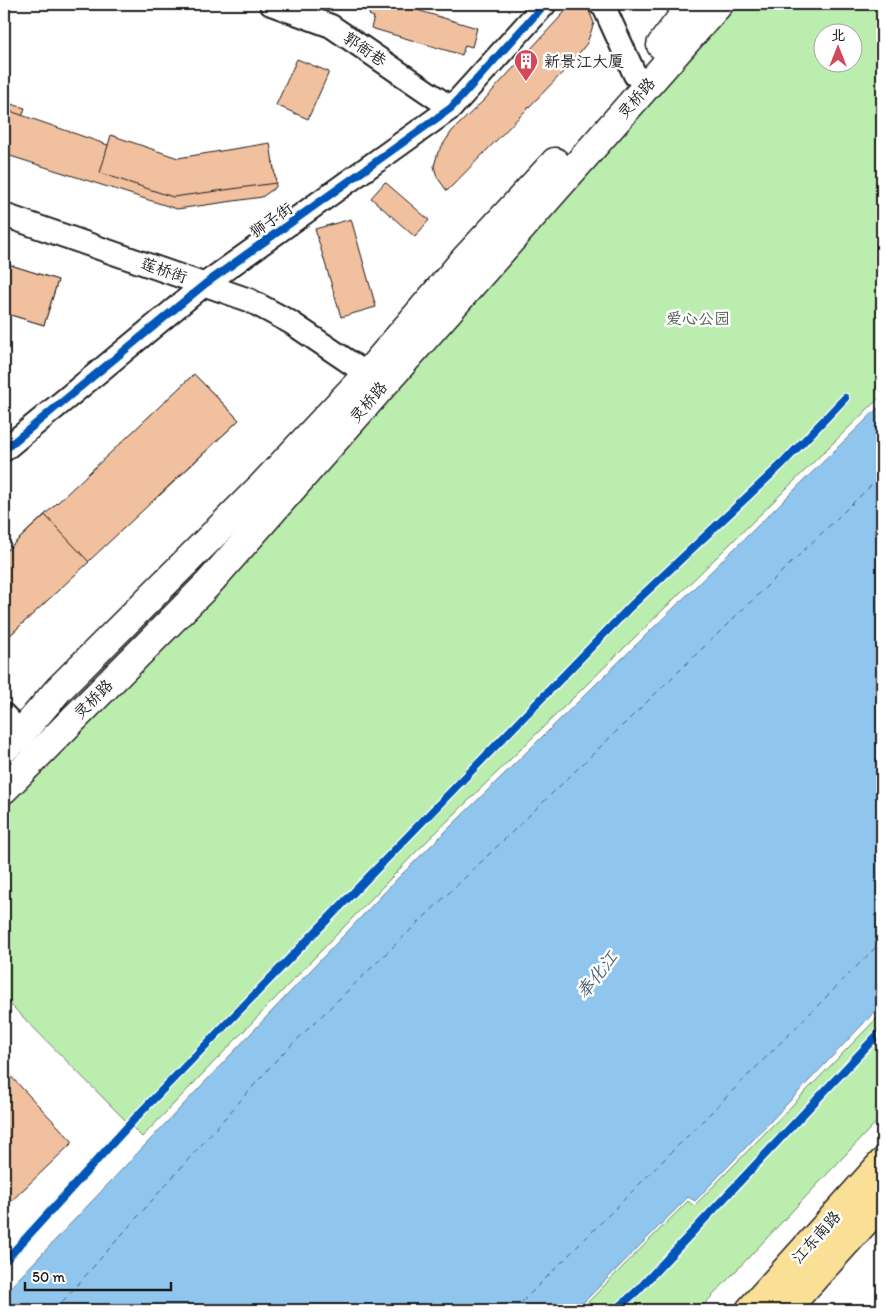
<svg xmlns="http://www.w3.org/2000/svg" width="886" height="1314" font-family="Itim,'LXGW WenKai TC',sans-serif">
	<style>
		.green { fill: #baedae; stroke: #6b8465; fill-rule: evenodd }
		.water { fill: #90c6ee; stroke: #62829a }
		.lines { fill: none; stroke-linecap: round; stroke-linejoin: round }
		.ferry { stroke: #4a6070; stroke-width: 1; stroke-dasharray: 6 5; stroke-linecap: butt }
		.building { fill: #f0c09f; stroke: #1c1c1c }
		.minor-casing { stroke: #1c1c1c; stroke-width: 26 }
		.secondary-casing { stroke: #1c1c1c; stroke-width: 31 }
		.primary-casing { stroke: #1c1c1c; stroke-width: 31 }
		.minor { stroke: #fff; stroke-width: 22 }
		.secondary { stroke: #fff; stroke-width: 28 }
		.primary { stroke: #fadf96; stroke-width: 28 }
		.cycleway-casing { stroke: #fff; stroke-width: 11 }
		.cycleway { stroke: #0057b8; stroke-width: 8 }
		.labels { text-anchor: middle; dominant-baseline: central; stroke-width: 5; stroke-linejoin: round; paint-order: stroke }
		.street-label { font-size: 16px; fill: #1c1c1c; stroke: #fff }
		.poi-label { font-size: 16px; fill: #1c1c1c; stroke: #fff; text-anchor: start }
		.park-label { font-size: 16px; fill: #4b5b48; stroke: #fff }
		.water-label { font-size: 18px; font-style: italic; fill: #4a6070; stroke: #fff }
	</style>
	<rect width="100%" height="100%" fill="#fff"/>
	<filter id="ink" filterUnits="userSpaceOnUse"><feTurbulence type="fractalNoise" baseFrequency=".02" numOctaves="2"/><feDisplacementMap in="SourceGraphic" scale="10" xChannelSelector="R" yChannelSelector="G"/><feConvolveMatrix kernelMatrix="1 2 1 2 8 2 1 2 1" color-interpolation-filters="sRGB"/></filter>
	<g filter="url(#ink)">
		<!-- green -->
		<g class="green">
			<path d="M735,4H882V395L417,851L142,1137L4,998V811ZM824,32H854V62H824Z"/>
			<polygon points="882,1013 882,1116 699,1310 580,1310 688,1201 694,1206"/>
		</g>
		<!-- water -->
		<polygon class="water" points="882,404 882,1004 695,1201 688,1197 576,1310 4,1310 4,1294 399,877"/>
		<g class="lines">
			<!-- ferry -->
			<g class="ferry">
				<polyline points="55,1310 279,1057 882,475"/>
				<polyline points="514,1310 882,941"/>
			</g>
		</g>
		<!-- building -->
		<g class="building">
			<polygon points="337,4 355,4 354,9"/>
			<polygon points="372,4 397,4 477,28 472,47 465,45 462,55 371,28 374,17 369,15"/>
			<polygon points="572,4 583,4 587,6 594,23 587,43 570,65 447,191 437,177 434,166 438,152 452,131 484,100"/>
			<polygon points="297,59 329,72 308,119 276,105"/>
			<polygon points="4,102 25,108 11,149 4,146"/>
			<polygon points="4,109 180,170 273,161 276,187 262,197 177,209 4,154"/>
			<polygon points="111,135 178,158 270,143 276,183 173,197 100,173"/>
			<polygon points="385,182 429,220 415,237 371,198"/>
			<polygon points="351,219 376,307 341,317 315,229"/>
			<polygon points="4,263 58,280 44,325 4,313"/>
			<polygon points="4,263 58,280 44,325 4,313"/>
			<polygon points="194,374 239,420 159,496 115,449"/>
			<polygon points="194,374 239,420 7,638 4,635 4,553"/>
			<polygon points="45,515 89,562 7,638 4,635 4,553"/>
			<polygon points="4,1069 73,1142 4,1208"/>
		</g>
		<g class="lines">
			<!-- minor casing -->
			<g class="minor-casing">
				<g id="minor">
					<polyline points="271,4 331,26 451,108"/>
					<polyline points="600,4 604,7 635,75"/>
					<polyline points="4,215 249,300 290,322 367,374"/>
					<polyline points="4,450 205,284 451,108 545,4"/>
					<polyline points="4,715 21,733"/>
				</g>
			</g>
			<!-- secondary casing -->
			<g class="secondary-casing">
				<g id="secondary">
					<polyline points="661,45 692,4"/>
					<polyline points="4,749 21,733 59,689 260,488 367,374 465,259 555,162"/>
					<polyline points="4,789 207,585 719,4"/>
				</g>
			</g>
			<!-- primary casing -->
			<g class="primary-casing">
				<g id="primary">
					<polyline points="750,1310 882,1163"/>
					<polyline points="785,1310 882,1203"/>
				</g>
			</g>
			<!-- minor -->
			<use href="#minor" class="minor"/>
			<!-- secondary -->
			<use href="#secondary" class="secondary"/>
			<!-- primary -->
			<use href="#primary" class="primary"/>
			<!-- cycleway casing -->
			<g class="cycleway-casing">
				<g id="cycleway">
					<polyline points="4,450 205,284 451,108 545,4"/>
					<polyline points="4,1262 140,1113 631,606 782,464 845,398"/>
					<polyline points="616,1310 638,1290 882,1030"/>
				</g>
			</g>
			<!-- cycleway -->
			<use href="#cycleway" class="cycleway"/>
		</g>
	</g>
	<!-- icons -->
	<defs>
		<g id="building-pin" transform="scale(1.25)"><path d="M0 17L-7.5 6A9.5 9.5 0 1 1 7.5 6Z" fill="#d1495b" stroke="#fff"/><path d="M-4-6H4V6H1V3H-1V6H-4ZM-2.5-4.3h1.7v1.8h-1.7ZM.8-4.3h1.7v1.8H.8ZM-2.5-1h1.7V.8h-1.7ZM.8-1h1.7V.8H.8Z" fill="#fff"/></g>
	</defs>
	<g fill-rule="evenodd">
		<use href="#building-pin" x="526" y="61"/>
	</g>
	<g class="labels">
		<!-- street labels -->
		<g class="street-label">
			<text transform="translate(365 49) rotate(34)">郭衙巷</text>
			<text transform="translate(636 98) rotate(-49)">灵桥路</text>
			<text transform="translate(271 220) rotate(-35)">狮子街</text>
			<text transform="translate(164 270) rotate(19)">莲桥街</text>
			<text transform="translate(368 402) rotate(-49)">灵桥路</text>
			<text transform="translate(93 699) rotate(-45)">灵桥路</text>
			<text transform="translate(816 1237) rotate(-48)">江东南路</text>
		</g>
		<!-- poi labels -->
		<g class="poi-label">
			<text x="544" y="61">新景江大厦</text>
		</g>
		<!-- park labels -->
		<g class="park-label">
			<text x="698" y="318">爱心公园</text>
		</g>
		<!-- water labels -->
		<g class="water-label">
			<text transform="translate(597 975) rotate(-52)">奉化江</text>
		</g>
	</g>
	<!-- margin -->
	<rect width="886" height="1314" fill="none" stroke="#fff" stroke-width="20"/>
	<rect x="10" y="10" width="866" height="1294" fill="none" stroke="#1c1c1c" stroke-width="2" filter="url(#ink)"/>
	<!-- north arrow -->
	<g transform="translate(838 48)"><circle r="24" fill="#ffffff" stroke="#a4a4a4"/>
	<path d="M0-4L9 19L0 12L-9 19Z" fill="#d1495b"/>
	<text y="-8" font-size="14" font-weight="bold" text-anchor="middle" fill="#1c1c1c">北</text>
	</g>
	<!-- scale -->
	<path d="M25 1282v8h146v-8" fill="none" stroke="#1c1c1c" stroke-width="2.5"/>
	<text x="32" y="1282" font-size="15" fill="#1c1c1c" stroke="#ffffff" stroke-width="4" paint-order="stroke">50 m</text>
</svg>
